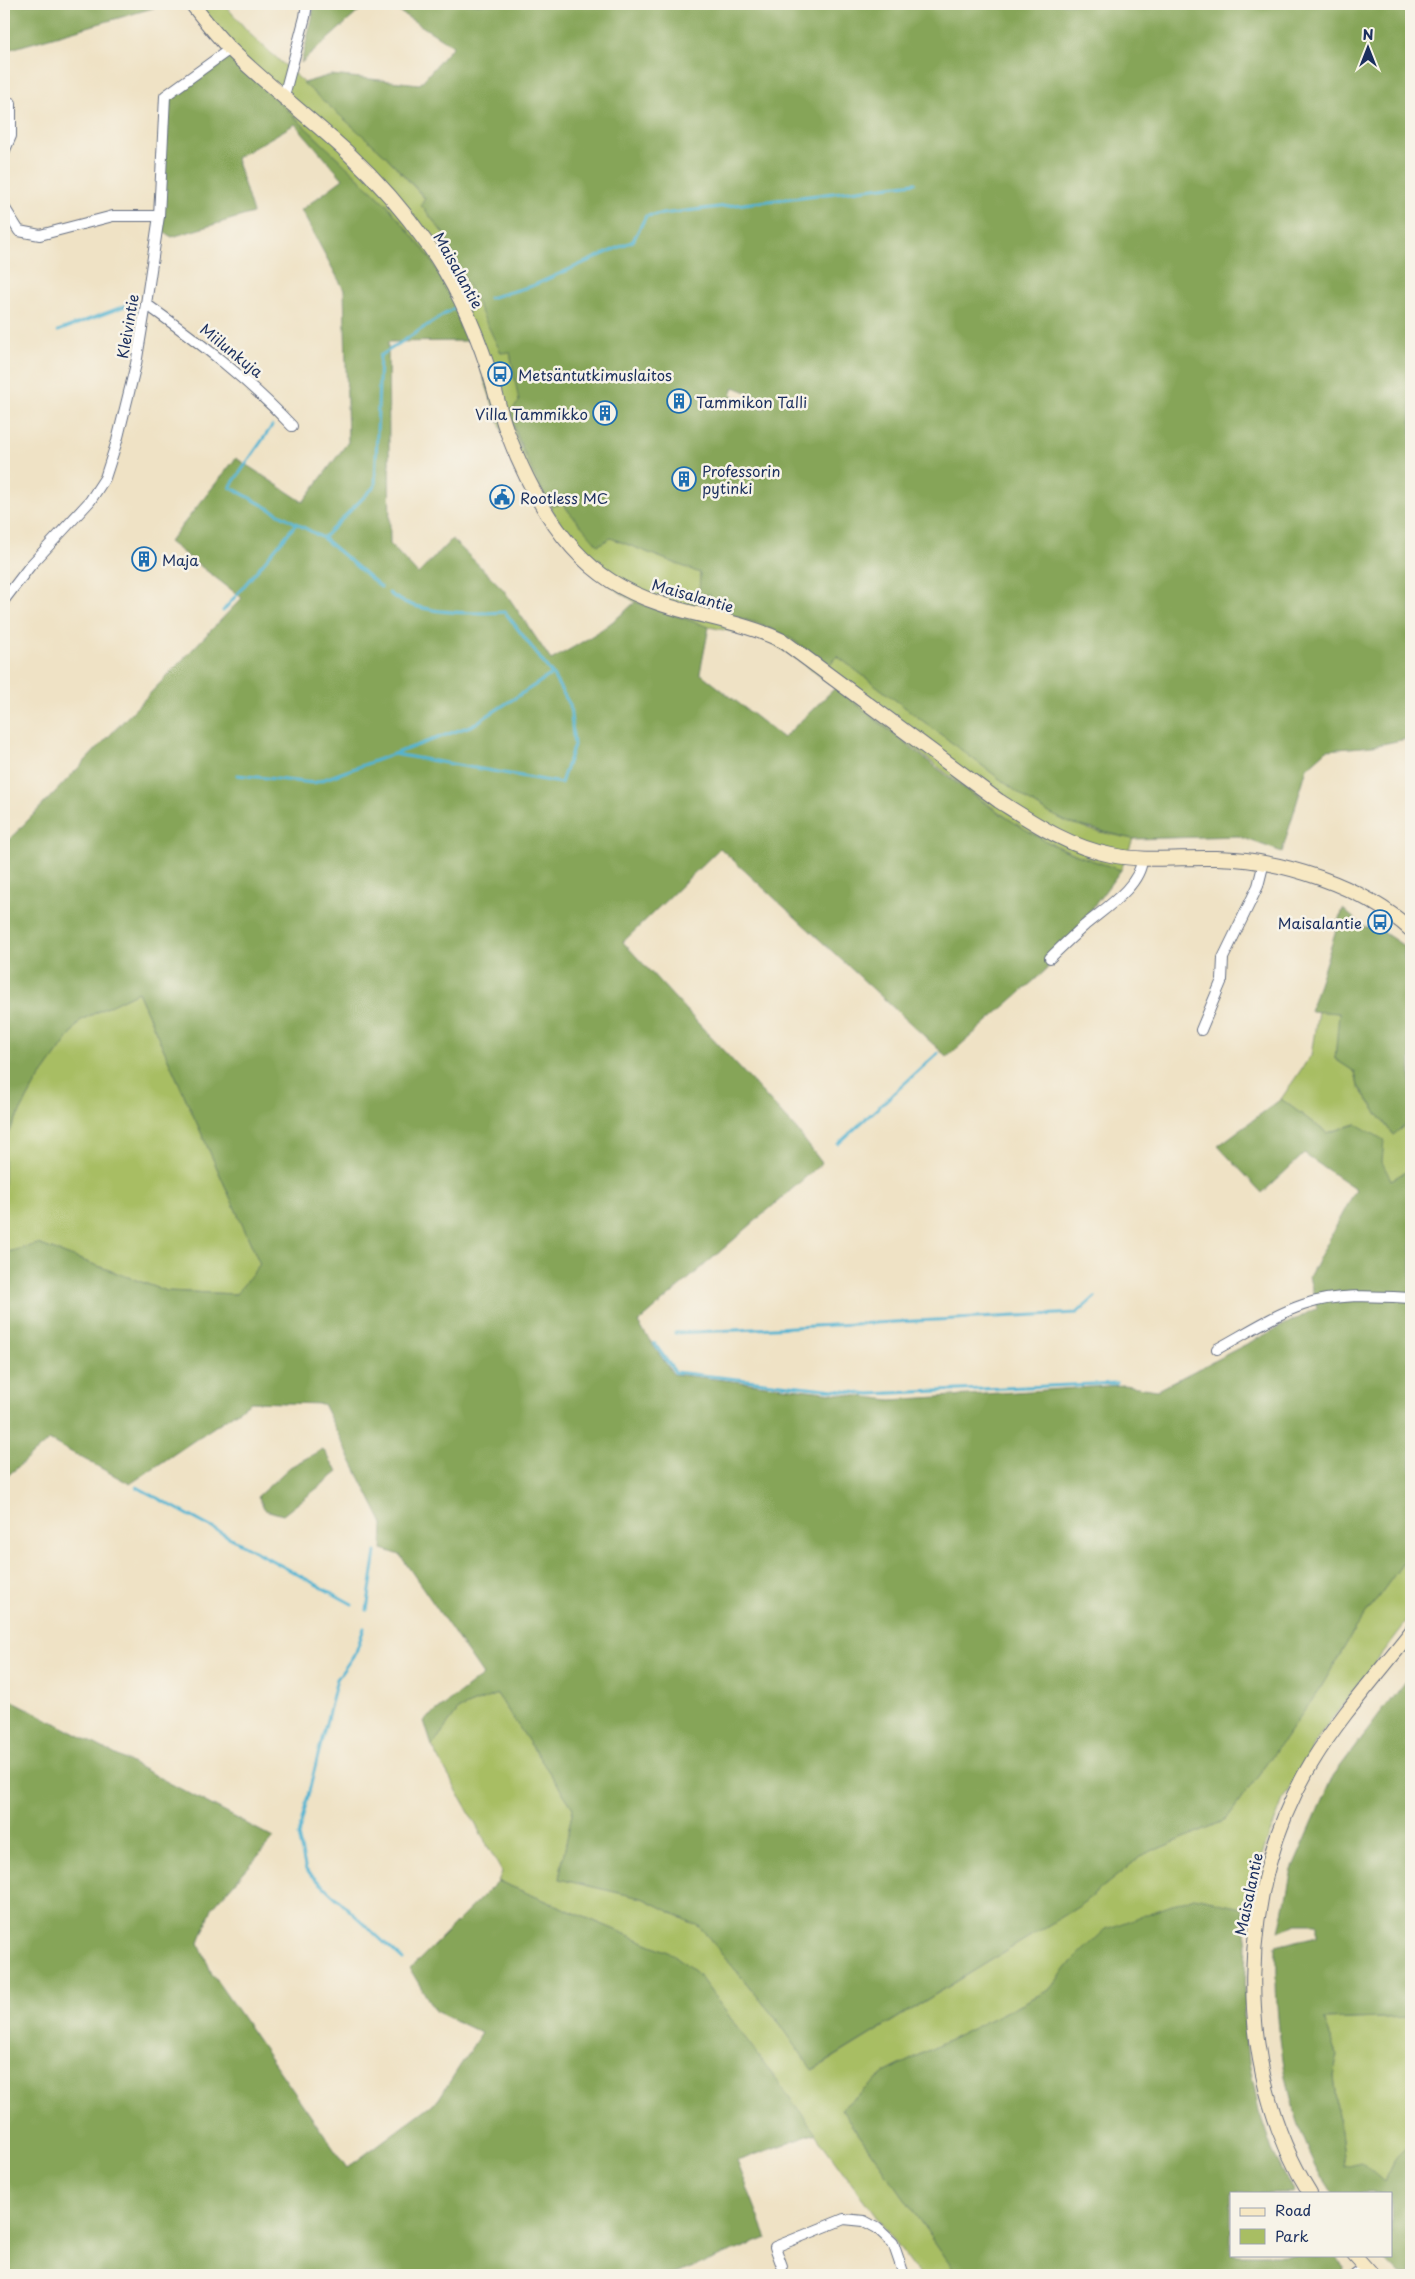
<svg xmlns="http://www.w3.org/2000/svg" width="1415" height="2279" font-family="'Playpen Sans',sans-serif">
	<style>
		.green { fill: #a8be63; stroke: #627660 }
		.forest { fill: #86a559; stroke: #506a5c; fill-rule: evenodd }
		.lines { fill: none; stroke-linecap: round; stroke-linejoin: round }
		.stream { stroke: #53b4d2; stroke-width: 3 }
		.minor-casing { stroke: #656e82; stroke-width: 12 }
		.secondary-casing { stroke: #656e82; stroke-width: 16 }
		.minor { stroke: #fff; stroke-width: 10 }
		.secondary { stroke: #f7e8c3; stroke-width: 14 }
		.labels { text-anchor: middle; dominant-baseline: central; stroke-width: 5; stroke-linejoin: round; paint-order: stroke }
		.street-label { font-size: 15px; fill: #1b2f5e; stroke: #f7f3e8 }
		.poi-label { font-size: 15px; fill: #1b2f5e; stroke: #f7f3e8; text-anchor: start }
	</style>
	<rect width="100%" height="100%" fill="#f7f3e8"/>
	<filter id="ink" filterUnits="userSpaceOnUse"><feTurbulence type="fractalNoise" baseFrequency=".02" numOctaves="2"/><feDisplacementMap in="SourceGraphic" scale="10" xChannelSelector="R" yChannelSelector="G"/><feConvolveMatrix kernelMatrix="1 2 1 2 8 2 1 2 1" color-interpolation-filters="sRGB"/></filter>
	<filter id="wash" filterUnits="userSpaceOnUse"><feTurbulence type="fractalNoise" baseFrequency=".0096" numOctaves="4" result="noise"/><feDisplacementMap in="SourceGraphic" scale="20" xChannelSelector="R" yChannelSelector="G"/><feGaussianBlur stdDeviation="1.12" result="paint"/><feColorMatrix in="noise" values="0 0 0 0 0 0 0 0 0 0 0 0 0 0 0 0 0 1.4 0 .05"/><feComposite in="paint" operator="in"/></filter>
	<g filter="url(#wash)">
		<rect width="100%" height="100%" fill="#efe2c5"/>
		<!-- green -->
		<g class="green">
			<polygon points="185,4 224,4 252,36 385,155 425,199 421,205 443,233 510,352 520,402 509,412 520,447 570,513 611,538 700,573 699,594 710,595 709,610 761,624 792,639 828,666 837,656 1029,801 1091,830 1133,839 1121,870 1082,857 1044,840 1019,826 976,796 803,663 774,644 754,636 709,627 635,602 593,574 503,434 471,341 460,329 455,304 429,256 387,205 227,53"/>
			<polygon points="138,992 260,1264 237,1294 166,1291 38,1244 4,1253 4,1141 36,1083 81,1020"/>
			<polygon points="1318,1011 1340,1013 1335,1059 1355,1072 1358,1087 1393,1135 1411,1120 1411,1169 1391,1180 1356,1124 1327,1133 1281,1099 1311,1055"/>
			<polygon points="1411,1552 1411,1616 1322,1732 1284,1797 1262,1855 1245,1930 1242,1907 1073,1960 1049,1990 884,2073 841,2109 958,2275 919,2275 697,1973 673,1954 498,1881 502,1872 432,1746 459,1709 497,1694 573,1808 559,1879 645,1899 700,1927 781,2025 813,2070 1078,1907 1140,1857 1226,1820 1320,1689 1355,1629"/>
			<polygon points="1411,2017 1411,2142 1394,2159 1385,2183 1344,2166 1333,2076 1338,2056 1324,2020"/>
		</g>
		<!-- forest -->
		<g class="forest">
			<polygon points="4,4 167,4 4,51"/>
			<polygon points="314,4 367,4 301,63 312,19"/>
			<path d="M387,4H1411V738L1373,746L1327,750L1307,768L1282,852L1238,836L1133,839L1069,823L1047,812L1029,801L837,656L828,666L792,639L761,624L709,610L710,595H699L700,573L611,538L598,545L570,513L564,504L551,506C533,475 520,446 509,412L519,402L510,352L501,353L443,233L421,205L425,198L385,155L303,83L331,75L420,84L453,46ZM734,387L769,401L765,409L731,396Z"/>
			<path d="M227,53L387,205L429,256L455,304L460,329L471,341L388,342L390,544L418,574L452,539L503,589L551,660C581,643 610,627 635,602L709,627L700,673L783,738L835,688C901,738 971,800 1042,839C1067,853 1094,861 1121,870L1046,970L947,1057L720,848L623,942L796,1129L822,1163L638,1323L673,1374L891,1400L1124,1385L1157,1390L1317,1308L1309,1277L1356,1189L1304,1154L1262,1193L1218,1146L1281,1099L1327,1133L1356,1124L1384,1140L1382,1162L1391,1180L1411,1169V1552L1355,1629L1320,1689L1226,1820L1140,1857L1078,1907L812,2070L781,2025L700,1927L645,1899L559,1879L573,1808L497,1694L459,1709L432,1746L424,1721L483,1675L400,1555L382,1549L383,1524L323,1404L251,1402L130,1484L49,1440L4,1479V1253L38,1244L166,1291L236,1294L260,1264L138,992L81,1020L36,1083L4,1141V845L242,598L169,542L236,458L303,502L348,442L344,290L301,210L343,179L295,124L236,158L253,213L172,237L158,229L167,97Z"/>
			<polygon points="1343,909 1364,927 1380,930 1404,946 1404,959 1411,965 1411,1120 1393,1135 1358,1086 1355,1072 1335,1059 1339,1013 1310,1011"/>
			<polygon points="323,1449 338,1472 283,1515 265,1510 258,1496 290,1467"/>
			<path d="M1411,1673V2017L1324,2020L1338,2056L1333,2076L1344,2166L1362,2162L1385,2182L1394,2159L1411,2142V2275H1400L1380,2255H1391V2193H1332C1285,2124 1274,2028 1276,1946L1317,1936V1924H1297L1279,1932L1292,1870L1333,1776Z"/>
			<polygon points="4,1696 274,1838 212,1908 199,1943 212,1974 347,2168 438,2100 481,2033 435,2011 410,1969 498,1881 673,1954 697,1973 816,2133 737,2161 767,2238 673,2275 4,2275"/>
			<polygon points="1194,1897 1242,1907 1247,1946 1244,2015 1249,2061 1259,2111 1272,2150 1294,2193 1231,2193 1231,2255 1336,2255 1343,2267 1342,2275 958,2275 841,2109 884,2073 1049,1990 1073,1960 1106,1929"/>
		</g>
		<g class="lines">
			<!-- stream -->
			<g class="stream">
				<polyline points="489,298 532,286 633,241 646,216 915,183"/>
				<polyline points="58,331 125,306"/>
				<polyline points="272,426 230,487 323,538 381,587"/>
				<polyline points="323,538 375,486 380,356 454,308"/>
				<path d="M389,593C415,615 472,614 505,612L552,674L570,705L574,745L561,783L394,754"/>
				<polyline points="223,611 296,524"/>
				<polyline points="237,775 314,783 473,725 552,674"/>
				<polyline points="838,1144 938,1053"/>
				<polyline points="675,1333 1077,1313 1095,1297"/>
				<polyline points="654,1343 675,1372 870,1394 1117,1383"/>
				<polyline points="137,1487 352,1604"/>
				<polyline points="367,1610 376,1552"/>
				<polyline points="364,1628 356,1652 337,1679 298,1836 306,1870 403,1960"/>
			</g>
		</g>
	</g>
	<g filter="url(#ink)">
		<g class="lines">
			<!-- minor casing -->
			<g class="minor-casing">
				<g id="minor">
					<polyline points="284,96 305,17 307,4"/>
					<polyline points="4,152 11,136 11,103"/>
					<polyline points="4,207 19,231 40,235 113,216 159,216"/>
					<path d="M146,304C199,342 248,379 292,426"/>
					<polyline points="4,600 30,566 90,501 105,478 117,441 136,364 146,304 159,216 165,96 230,49"/>
					<path d="M1050,958C1061,947 1073,936 1085,925C1104,909 1141,886 1142,859"/>
					<polyline points="1201,1030 1222,980 1223,958 1258,886 1264,862"/>
					<path d="M1217,1349C1245,1334 1273,1315 1303,1305C1337,1293 1376,1296 1411,1298"/>
					<polyline points="782,2266 775,2247 844,2219 864,2221 877,2228 893,2243 904,2275"/>
					<polyline points="1355,2275 1365,2268"/>
				</g>
			</g>
			<!-- secondary casing -->
			<g class="secondary-casing">
				<g id="secondary">
					<path d="M192,4C204,19 216,35 230,49C267,85 309,117 347,152C377,180 404,211 428,245C454,281 474,326 488,368C495,388 499,410 506,429C527,485 559,548 611,581C667,616 727,614 783,641L999,801C1034,823 1069,847 1111,855C1146,862 1181,857 1216,858C1281,859 1363,886 1411,930"/>
					<path d="M1310,2193C1232,2068 1236,1887 1312,1762C1340,1716 1378,1674 1411,1632"/>
					<polyline points="1354,2255 1372,2275"/>
				</g>
			</g>
			<!-- minor -->
			<use href="#minor" class="minor"/>
			<!-- secondary -->
			<use href="#secondary" class="secondary"/>
		</g>
	</g>
	<!-- icons -->
	<defs>
		<g id="bus-ring" transform="scale(1.25)"><circle r="9.5" fill="#f7f3e8" stroke="#1f6fb2" stroke-width="1.5"/><path d="M-5-6H5V4H4V6H2V4H-2V6H-4V4H-5ZM-3.5-4V0h7V-4ZM-3.5 1.2v1.5H-2V1.2ZM2 1.2v1.5H3.5V1.2Z" fill="#1f6fb2"/></g>
		<g id="building-ring" transform="scale(1.25)"><circle r="9.5" fill="#f7f3e8" stroke="#1f6fb2" stroke-width="1.5"/><path d="M-4-6H4V6H1V3H-1V6H-4ZM-2.5-4.3h1.7v1.8h-1.7ZM.8-4.3h1.7v1.8H.8ZM-2.5-1h1.7V.8h-1.7ZM.8-1h1.7V.8H.8Z" fill="#1f6fb2"/></g>
		<g id="civic-ring" transform="scale(1.25)"><circle r="9.5" fill="#f7f3e8" stroke="#1f6fb2" stroke-width="1.5"/><path d="M-.6-6.5H3V-4.5H.6V-3L4-1V1h2V6H-6V1h2V-1L-.6-3ZM-1.2 2.5V6h2.4V2.5Z" fill="#1f6fb2"/></g>
	</defs>
	<g fill-rule="evenodd">
		<use href="#bus-ring" x="500" y="374"/>
		<use href="#building-ring" x="679" y="401"/>
		<use href="#building-ring" x="605" y="413"/>
		<use href="#building-ring" x="684" y="479"/>
		<use href="#civic-ring" x="502" y="497"/>
		<use href="#building-ring" x="144" y="559"/>
		<use href="#bus-ring" x="1380" y="922"/>
	</g>
	<g class="labels">
		<!-- street labels -->
		<g class="street-label">
			<text transform="translate(459 270) rotate(61)">Maisalantie</text>
			<text transform="translate(127 326) rotate(-80)">Kleivintie</text>
			<text transform="translate(232 350) rotate(39)">Miilunkuja</text>
			<text transform="translate(693 595) rotate(16)">Maisalantie</text>
			<text transform="translate(1248 1894) rotate(-78)">Maisalantie</text>
		</g>
		<!-- poi labels -->
		<g class="poi-label">
			<text x="518" y="374">Metsäntutkimuslaitos</text>
			<text x="696" y="401">Tammikon Talli</text>
			<text x="588" y="413" text-anchor="end">Villa Tammikko</text>
			<text x="702" y="470">Professorin<tspan x="702" dy="17">pytinki</tspan></text>
			<text x="520" y="497">Rootless MC</text>
			<text x="162" y="559">Maja</text>
			<text x="1362" y="922" text-anchor="end">Maisalantie</text>
		</g>
	</g>
	<!-- margin -->
	<rect width="1415" height="2279" fill="none" stroke="#f7f3e8" stroke-width="20"/>
	<!-- legend -->
	<rect x="1230" y="2192" width="162" height="65" fill="#f7f3e8" stroke="#9fa5b1"/>
	<rect x="1240" y="2208" width="25" height="8" fill="#f7e8c3" stroke="#9fa5b1"/>
	<text x="1275" y="2216" font-size="15" fill="#1b2f5e">Road</text>
	<rect x="1240" y="2229" width="25" height="15" fill="#a8be63" stroke="#9fa5b1"/>
	<text x="1275" y="2242" font-size="15" fill="#1b2f5e">Park</text>
	<!-- north arrow -->
	<g transform="translate(1368 48)" stroke="#f7f3e8" stroke-width="4" paint-order="stroke">
	<path d="M0-4L9 19L0 12L-9 19Z" fill="#1b2f5e"/>
	<text y="-8" font-size="14" font-weight="bold" text-anchor="middle" fill="#1b2f5e">N</text>
	</g>
</svg>
